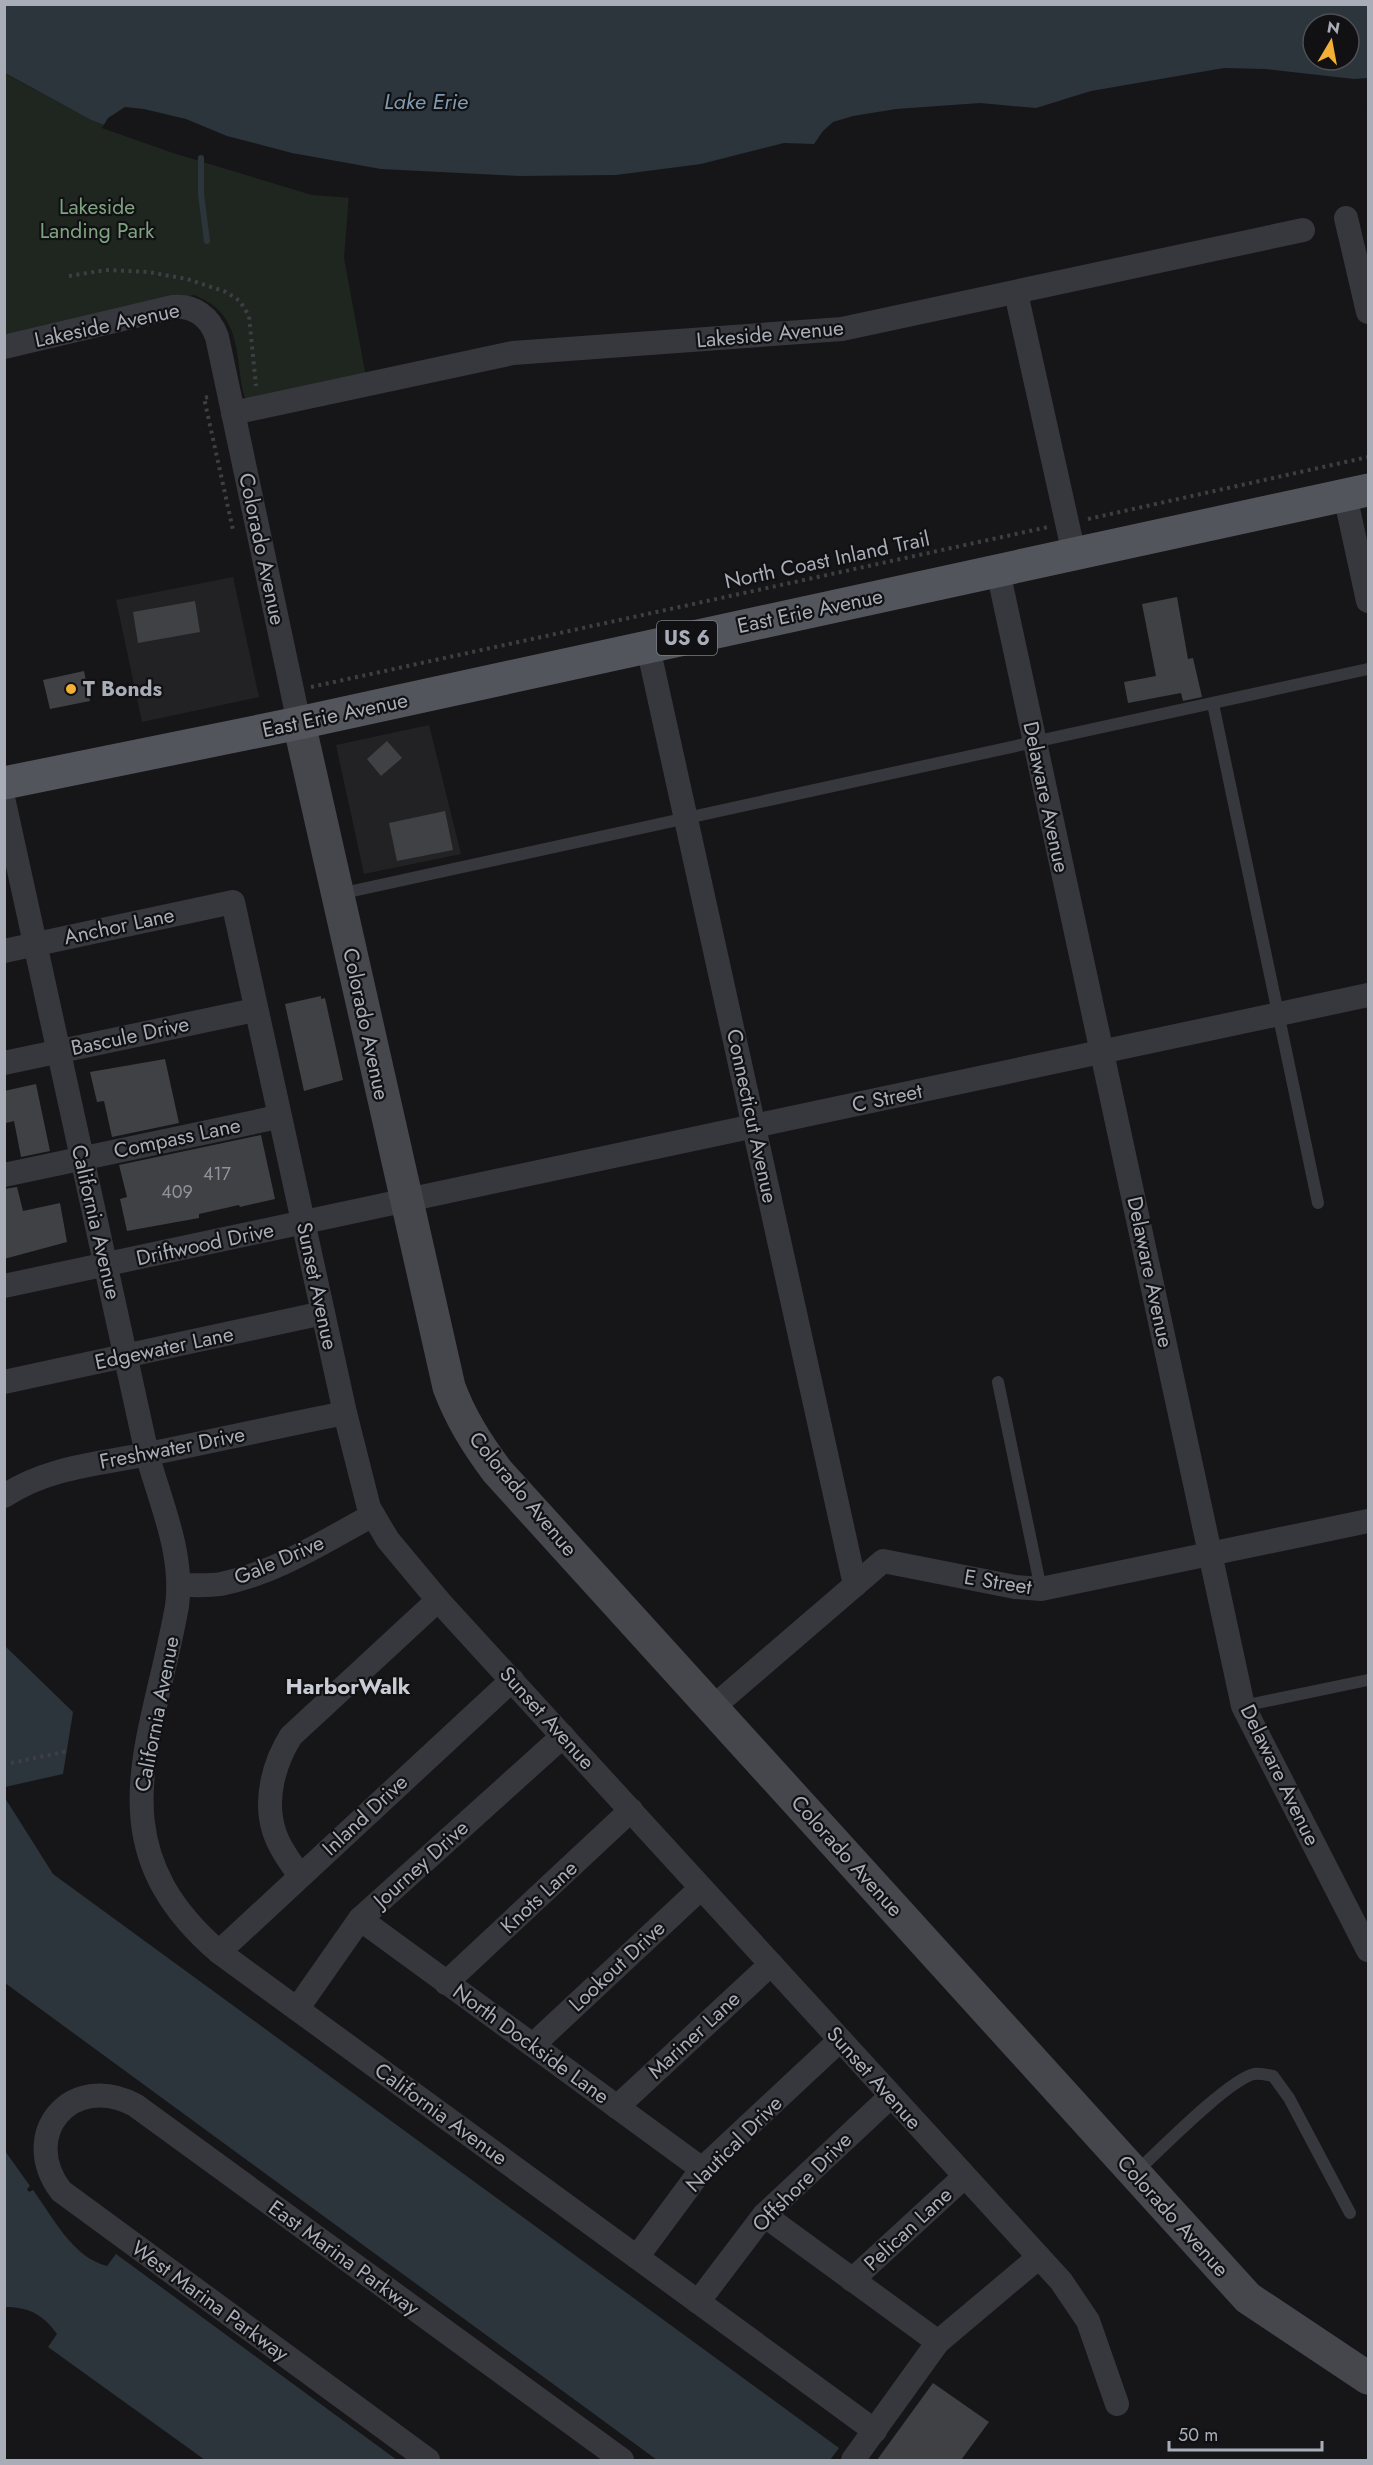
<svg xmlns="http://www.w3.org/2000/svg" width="1373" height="2465" font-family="Jost,sans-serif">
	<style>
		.built { fill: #222225 }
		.green { fill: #1e261f }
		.water { fill: #2c353c; fill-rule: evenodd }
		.pier { fill: #161618 }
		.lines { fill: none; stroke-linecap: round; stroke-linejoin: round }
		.stream { stroke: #2c353c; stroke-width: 6 }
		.building { fill: #404145 }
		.path { stroke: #3d3f44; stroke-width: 4; stroke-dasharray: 3 4.5; stroke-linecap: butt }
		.lane { stroke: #37383d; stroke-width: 12 }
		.street { stroke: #37383d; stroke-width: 24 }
		.secondary { stroke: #45474d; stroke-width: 33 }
		.primary { stroke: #53555c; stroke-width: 33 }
		.poi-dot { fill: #f2b134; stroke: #111113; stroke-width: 2 }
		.labels { text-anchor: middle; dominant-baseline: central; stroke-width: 4.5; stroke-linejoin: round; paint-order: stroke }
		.number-label { font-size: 18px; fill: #8e929b }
		.shield { fill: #111113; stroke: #7b7e86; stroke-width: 1.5 }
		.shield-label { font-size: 20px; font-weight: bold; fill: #a8adb8 }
		.park-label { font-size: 21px; fill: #7fa381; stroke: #111113 }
		.street-label { font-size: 21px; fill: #a8adb8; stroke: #111113 }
		.poi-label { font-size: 21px; font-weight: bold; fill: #a8adb8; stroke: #111113; text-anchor: start }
		.water-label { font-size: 22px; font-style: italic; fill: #7f9bb3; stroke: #111113 }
		.neighbourhood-label { font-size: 22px; font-weight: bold; fill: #c9ccd4; stroke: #111113 }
	</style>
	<rect width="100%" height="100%" fill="#161618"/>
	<!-- built -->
	<g class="built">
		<polygon points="233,577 259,697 142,722 116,600"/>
		<polygon points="429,725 461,854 364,874 336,745"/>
	</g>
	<!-- green -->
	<path class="green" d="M4,73L91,120L349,195L344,258L366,377L248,400L245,398L242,387C236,347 238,312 194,295L5,335Z"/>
	<!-- water -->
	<g class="water">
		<path d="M4,5H1368V105L1230,95L834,137L826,152L527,187L174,150L91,120L5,73ZM1313,24H1349V60H1313Z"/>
		<polygon points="5,1646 73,1712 63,1774 5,1787"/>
		<polygon points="4,1793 5,1798 53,1874 839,2448 830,2460 657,2460 5,1983"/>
		<path d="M5,2151L30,2186L27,2189L29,2192L33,2190C53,2217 72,2257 107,2266L116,2254L397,2460H205L48,2347L57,2334C43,2314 28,2307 5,2307Z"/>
	</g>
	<!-- pier -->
	<polygon class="pier" points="1224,68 1265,69 1354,79 1368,78 1368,108 1288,110 1229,98 1174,102 1078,125 970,124 836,139 827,155 732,179 648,188 573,187 529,190 522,197 419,203 312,195 173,153 102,128 108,118 125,107 144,109 186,119 227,136 292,153 381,169 520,176 616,175 701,164 784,143 814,144 823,131 833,122 853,116 896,109 980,103 1036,108 1091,91"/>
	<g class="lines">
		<!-- stream -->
		<polyline class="stream" points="201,158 201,194 207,241"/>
	</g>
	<!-- building -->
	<g class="building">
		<polygon points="1177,597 1188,659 1193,658 1202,697 1183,701 1181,693 1128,703 1124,682 1156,676 1142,604"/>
		<polygon points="195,601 200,632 138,643 133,612"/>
		<polygon points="84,671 90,701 50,709 43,680"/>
		<polygon points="387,741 402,758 381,776 367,759"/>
		<polygon points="445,811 453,850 397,861 389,823"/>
		<polygon points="321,996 321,999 325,998 343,1080 304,1091 285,1004"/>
		<polygon points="165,1059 179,1123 112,1137 104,1101 97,1102 90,1072"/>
		<polygon points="36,1084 50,1151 21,1157 14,1121 6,1123 4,1091"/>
		<polygon points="261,1135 275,1199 240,1207 239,1205 199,1214 199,1218 127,1231 120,1199 127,1197 119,1165"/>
		<polygon points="17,1187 23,1211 60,1203 67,1242 4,1259 4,1189"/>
		<polygon points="933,2383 989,2422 961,2460 877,2460"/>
	</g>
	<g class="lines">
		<!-- path -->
		<g class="path">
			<polyline points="69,276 106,270 148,272 187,279 226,292 240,301 249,316 256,386"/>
			<polyline points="208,397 204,398 233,530"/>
			<polyline points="1088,519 1368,457"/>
			<polyline points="311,687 1048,527"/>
			<polyline points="11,1763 68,1751"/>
		</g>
		<!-- lane -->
		<g class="lane">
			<polyline points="1213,704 1318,1203"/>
			<polyline points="339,894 1368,669"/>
			<polyline points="998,1382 1041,1589"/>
			<polyline points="1243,1706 1368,1680"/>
			<path d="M1135,2173C1158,2152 1228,2080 1254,2074C1261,2073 1267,2075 1273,2076L1289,2098L1350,2213"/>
		</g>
		<!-- street -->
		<g class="street">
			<polyline points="1346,218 1368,312"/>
			<polyline points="1016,293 1074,554"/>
			<path d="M4,347L173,307C194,305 210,317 217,337L299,723"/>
			<polyline points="233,413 513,353 842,329 1303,230"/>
			<polyline points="1345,495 1368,601"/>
			<polyline points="998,571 1243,1706 1368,1950"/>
			<polyline points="648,647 855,1585"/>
			<path d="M4,802L147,1454C161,1504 184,1554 177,1606C153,1742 93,1844 219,1952L875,2431"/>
			<polyline points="4,951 233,902 345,1413 369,1508 388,1540 438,1600 1061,2281 1088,2321 1117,2404"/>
			<polyline points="4,1063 255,1010"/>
			<polyline points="4,1175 278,1117"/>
			<polyline points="4,1286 1368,995"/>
			<polyline points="4,1382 323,1313"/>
			<path d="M4,1496C48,1467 98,1464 148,1454C214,1441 279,1426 345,1413"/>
			<path d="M180,1585C194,1585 208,1586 221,1584C276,1573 325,1541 373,1515"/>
			<polyline points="712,1708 883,1561 1015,1587 1041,1589 1368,1521"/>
			<path d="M300,1876C290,1862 279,1847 274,1831C264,1799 274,1763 291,1736L438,1600"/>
			<polyline points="360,1919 702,2169"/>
			<polyline points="219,1952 512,1680"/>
			<polyline points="446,1983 631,1810"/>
			<polyline points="297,2009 360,1919 563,1736"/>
			<polyline points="533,2045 701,1888"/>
			<polyline points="617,2107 771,1964"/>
			<polyline points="764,2215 938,2342"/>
			<polyline points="637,2257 702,2169 840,2040"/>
			<polyline points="852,2280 964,2177"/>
			<polyline points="698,2302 764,2215 891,2096"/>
			<path d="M428,2460L61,2191C18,2134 72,2071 135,2105L622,2460"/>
			<polyline points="853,2460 938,2342 1039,2257"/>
		</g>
		<!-- secondary -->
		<path class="secondary" d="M299,723L449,1387C461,1419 477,1444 497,1471L1248,2298L1368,2378"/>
		<!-- primary -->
		<polyline class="primary" points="4,783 299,723 1368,490"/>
	</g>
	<!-- markers -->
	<circle class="poi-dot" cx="71" cy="689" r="6"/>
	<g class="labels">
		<!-- number labels -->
		<g class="number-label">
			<text x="217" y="1174">417</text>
			<text x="177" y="1192">409</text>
		</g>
		<!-- shield labels -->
		<rect class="shield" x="657" y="621" width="60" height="34" rx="4.5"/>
		<g class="shield-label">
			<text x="687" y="638">US 6</text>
		</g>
		<!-- park labels -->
		<g class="park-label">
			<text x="97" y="207">Lakeside<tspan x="97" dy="24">Landing Park</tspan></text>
		</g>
		<!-- street labels -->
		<g class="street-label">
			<text transform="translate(107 325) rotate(-12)">Lakeside Avenue</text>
			<text transform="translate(770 334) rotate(-5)">Lakeside Avenue</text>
			<text transform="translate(262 549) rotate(78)">Colorado Avenue</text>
			<text transform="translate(827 560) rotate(-12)">North Coast Inland Trail</text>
			<text transform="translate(810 611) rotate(-12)">East Erie Avenue</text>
			<text transform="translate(335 715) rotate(-12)">East Erie Avenue</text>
			<text transform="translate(1046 797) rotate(78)">Delaware Avenue</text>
			<text transform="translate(119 926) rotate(-12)">Anchor Lane</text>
			<text transform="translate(366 1024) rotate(78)">Colorado Avenue</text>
			<text transform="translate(130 1036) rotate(-12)">Bascule Drive</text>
			<text transform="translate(887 1098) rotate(-12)">C Street</text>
			<text transform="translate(752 1116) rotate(78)">Connecticut Avenue</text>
			<text transform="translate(177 1138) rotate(-12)">Compass Lane</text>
			<text transform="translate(96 1222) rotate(77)">California Avenue</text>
			<text transform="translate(205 1244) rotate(-12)">Driftwood Drive</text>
			<text transform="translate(1150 1272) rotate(78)">Delaware Avenue</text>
			<text transform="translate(317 1286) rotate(78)">Sunset Avenue</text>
			<text transform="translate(164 1348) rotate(-12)">Edgewater Lane</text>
			<text transform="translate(172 1448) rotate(-11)">Freshwater Drive</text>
			<text transform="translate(523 1494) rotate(50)">Colorado Avenue</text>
			<text transform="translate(279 1560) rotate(-23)">Gale Drive</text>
			<text transform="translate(998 1582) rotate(9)">E Street</text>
			<text transform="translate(157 1714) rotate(-79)">California Avenue</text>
			<text transform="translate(547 1718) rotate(48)">Sunset Avenue</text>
			<text transform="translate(1280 1775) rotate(64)">Delaware Avenue</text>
			<text transform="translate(365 1815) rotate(-43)">Inland Drive</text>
			<text transform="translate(847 1856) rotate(48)">Colorado Avenue</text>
			<text transform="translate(421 1864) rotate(-42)">Journey Drive</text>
			<text transform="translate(539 1897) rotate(-43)">Knots Lane</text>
			<text transform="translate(617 1966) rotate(-43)">Lookout Drive</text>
			<text transform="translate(694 2035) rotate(-43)">Mariner Lane</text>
			<text transform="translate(531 2044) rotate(36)">North Dockside Lane</text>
			<text transform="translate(874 2078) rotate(48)">Sunset Avenue</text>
			<text transform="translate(441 2114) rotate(36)">California Avenue</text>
			<text transform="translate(734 2144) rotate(-45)">Nautical Drive</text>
			<text transform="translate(802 2182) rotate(-45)">Offshore Drive</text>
			<text transform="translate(1173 2216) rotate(48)">Colorado Avenue</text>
			<text transform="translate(908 2229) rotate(-43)">Pelican Lane</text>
			<text transform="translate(344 2258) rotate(36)">East Marina Parkway</text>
			<text transform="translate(210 2301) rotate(36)">West Marina Parkway</text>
		</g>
		<!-- poi labels -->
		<g class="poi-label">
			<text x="83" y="689">T Bonds</text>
		</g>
		<!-- water labels -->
		<g class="water-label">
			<text x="426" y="101">Lake Erie</text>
		</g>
		<!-- neighbourhood labels -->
		<g class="neighbourhood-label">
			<text x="348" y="1686">HarborWalk</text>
		</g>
	</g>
	<!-- border -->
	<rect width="1373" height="2465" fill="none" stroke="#a8adb8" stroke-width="12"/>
	<!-- north arrow -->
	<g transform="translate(1331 42) rotate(10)"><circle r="28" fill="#111113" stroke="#4d4f55" stroke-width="1.5"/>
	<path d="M0-4.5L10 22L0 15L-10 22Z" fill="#f2b134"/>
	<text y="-9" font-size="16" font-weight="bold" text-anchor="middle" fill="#a8adb8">N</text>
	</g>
	<!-- scale -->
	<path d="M1169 2441v9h153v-9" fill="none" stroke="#a8adb8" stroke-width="3"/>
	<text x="1178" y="2441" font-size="18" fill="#a8adb8" stroke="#111113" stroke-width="4.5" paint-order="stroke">50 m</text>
</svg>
